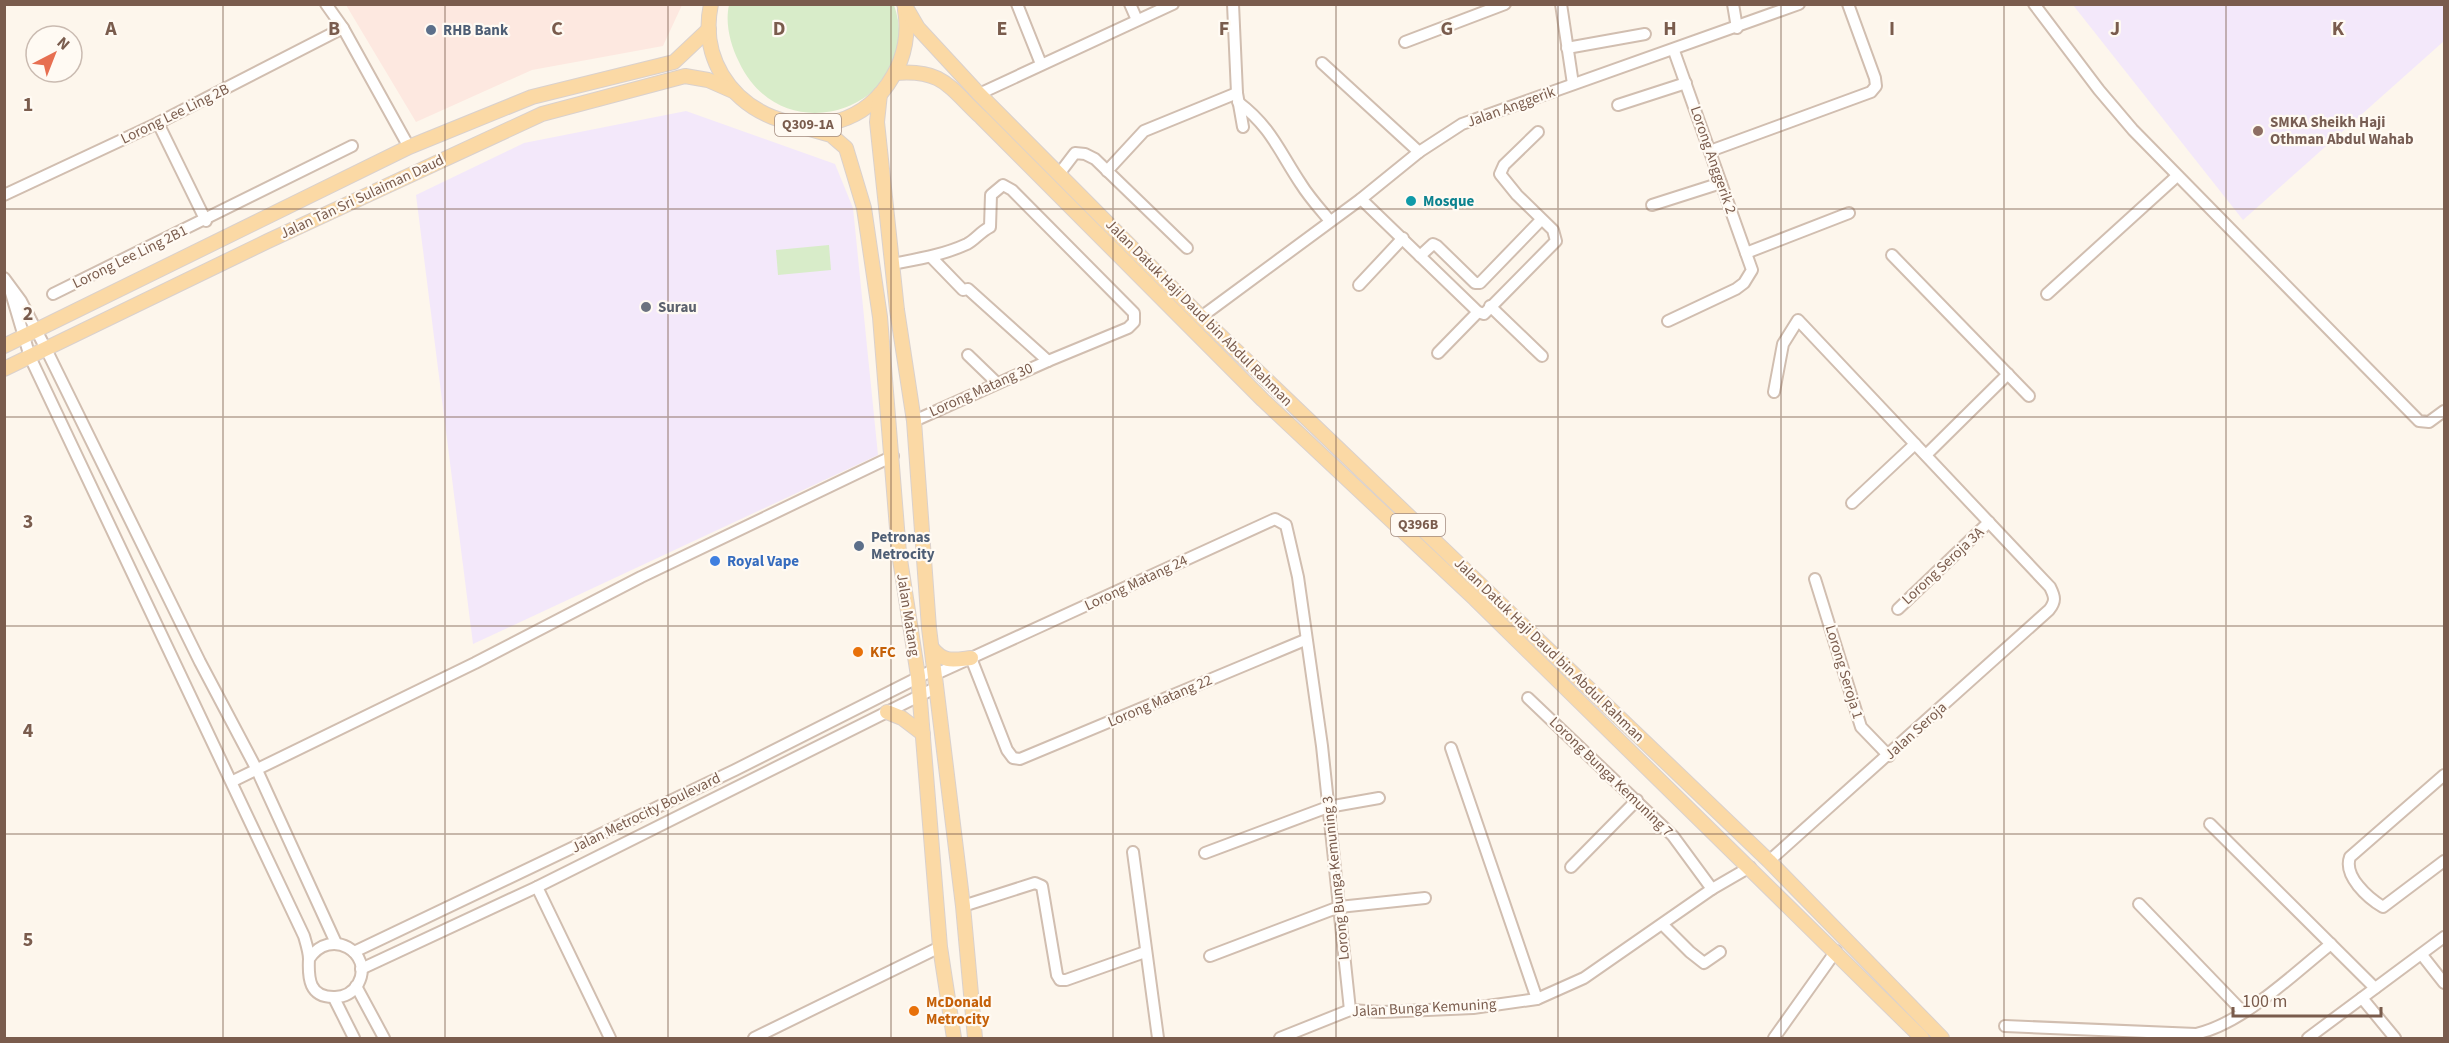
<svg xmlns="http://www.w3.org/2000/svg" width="2449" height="1043" font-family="'Source Sans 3',sans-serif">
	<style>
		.commercial { fill: #fde8e0 }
		.education { fill: #f3e8fa }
		.green { fill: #d8ecc9 }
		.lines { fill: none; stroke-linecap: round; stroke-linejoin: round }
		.minor-casing { stroke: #d1beb0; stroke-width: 14 }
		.major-casing { stroke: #dad1cd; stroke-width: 16 }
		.minor { stroke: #fff; stroke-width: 10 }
		.major { stroke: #fbd9a5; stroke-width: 14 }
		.grid { fill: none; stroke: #7a5c4d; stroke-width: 1.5; stroke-opacity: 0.55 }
		.service-dot { fill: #5c6f8a; stroke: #fffaf3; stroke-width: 2 }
		.education-dot { fill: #8d6e63; stroke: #fffaf3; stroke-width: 2 }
		.culture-dot { fill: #0f9aa8; stroke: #fffaf3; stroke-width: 2 }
		.worship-dot { fill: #6b7280; stroke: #fffaf3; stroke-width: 2 }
		.shop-dot { fill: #3f7fe0; stroke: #fffaf3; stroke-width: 2 }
		.food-dot { fill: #e8710a; stroke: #fffaf3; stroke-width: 2 }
		.labels { text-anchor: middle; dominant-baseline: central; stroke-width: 4.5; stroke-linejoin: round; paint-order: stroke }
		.shield { fill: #fffaf3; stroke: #a28b7f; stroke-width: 1.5 }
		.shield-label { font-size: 14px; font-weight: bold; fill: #7a5c4d }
		.service-label { font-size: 15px; font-weight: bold; fill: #4e5e75; stroke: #fffaf3; text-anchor: start }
		.street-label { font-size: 15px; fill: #7a5c4d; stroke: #fffaf3 }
		.education-label { font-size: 15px; font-weight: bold; fill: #785e54; stroke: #fffaf3; text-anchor: start }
		.culture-label { font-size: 15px; font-weight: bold; fill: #0d838f; stroke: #fffaf3; text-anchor: start }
		.worship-label { font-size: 15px; font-weight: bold; fill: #5b616d; stroke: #fffaf3; text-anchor: start }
		.shop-label { font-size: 15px; font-weight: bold; fill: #366cbe; stroke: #fffaf3; text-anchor: start }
		.food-label { font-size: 15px; font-weight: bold; fill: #c56008; stroke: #fffaf3; text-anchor: start }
		.grid-label { font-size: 20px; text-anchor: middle; font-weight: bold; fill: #7a5c4d; stroke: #fffaf3; stroke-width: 4.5; stroke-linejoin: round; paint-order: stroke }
	</style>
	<rect width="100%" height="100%" fill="#fdf6ec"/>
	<!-- commercial -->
	<polygon class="commercial" points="346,5 682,5 663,46 532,70 416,122"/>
	<!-- education -->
	<g class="education">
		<polygon points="2073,5 2444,5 2444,41 2243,220"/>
		<polygon points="686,111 835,164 853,208 878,455 473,644 416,195 524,143"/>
	</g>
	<!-- green -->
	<g class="green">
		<path d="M729,5H894C928,103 785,160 739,62C730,44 725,23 729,5Z"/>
		<polygon points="829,245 831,270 778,275 776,250"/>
	</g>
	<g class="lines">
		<!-- minor casing -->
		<g class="minor-casing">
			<g id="minor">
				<polyline points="326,4 343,28 409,147"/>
				<polyline points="1017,4 1041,64"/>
				<polyline points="1130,4 1137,20"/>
				<polyline points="1233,4 1237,93 1243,127"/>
				<polyline points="1561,4 1573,84"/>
				<polyline points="1733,4 1737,28"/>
				<polyline points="2034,4 2099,90 2133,130 2419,421 2429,422 2444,411"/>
				<polyline points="1405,42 1505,4"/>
				<polyline points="1567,48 1645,34"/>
				<polyline points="1322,63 1419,152"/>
				<polyline points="979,94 1173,4"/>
				<path d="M1238,102C1271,127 1279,151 1301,184C1309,197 1320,209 1330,221"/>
				<polyline points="1618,105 1686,83"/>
				<polyline points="158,123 206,221"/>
				<polyline points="1710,151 1871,92 1876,86 1875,78 1848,4"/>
				<polyline points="1107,171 1144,131 1237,93"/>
				<polyline points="1059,174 1075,153 1085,154 1095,159 1187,248"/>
				<polyline points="4,195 158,123 343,28"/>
				<polyline points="1361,199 1478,312 1484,314 1556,241 1553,230 1517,195 1500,174 1504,165 1538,132"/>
				<polyline points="1652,205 1721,183"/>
				<polyline points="1746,253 1849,213"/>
				<polyline points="1892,255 2029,396"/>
				<polyline points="1420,256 1433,244 1437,246 1475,283 1480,283 1541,220"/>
				<polyline points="931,257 963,290 968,289 1048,361"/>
				<path d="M893,264C918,259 943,255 967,244C975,240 980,232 990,227L991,195L1003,185L1012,190L1134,313V322L1128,328L1048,361L914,421"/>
				<polyline points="4,278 21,301 46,349 200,662 256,768 336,943"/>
				<polyline points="1359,285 1403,238"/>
				<path d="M9,286L30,357L304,936C306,943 309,952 309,959C308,978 309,998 335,997C345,997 353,992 358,984C375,953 330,926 309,959"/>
				<polyline points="53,294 352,146"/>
				<polyline points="2047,294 2177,176"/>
				<polyline points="1490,306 1542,356"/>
				<polyline points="1201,317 1361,199 1419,152 1462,124 1799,4"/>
				<polyline points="1668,321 1736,289 1744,283 1752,270 1674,51"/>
				<polyline points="1438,353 1478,312"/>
				<polyline points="968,355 997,383"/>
				<polyline points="1926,455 2008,374"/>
				<polyline points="1852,503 1915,444"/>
				<polyline points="1815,579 1861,727 1889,756"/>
				<polyline points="1898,609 1989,522"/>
				<polyline points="971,658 1007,750 1013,758 1020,759 1305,640"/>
				<polyline points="936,674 1275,519 1286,525 1298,577 1322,746 1350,1010"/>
				<polyline points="1528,698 1673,836 1712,889"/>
				<polyline points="1451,748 1537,999"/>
				<path d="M2444,775L2350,857C2343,876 2368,898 2383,907L2444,861"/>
				<polyline points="233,781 475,663 641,577 893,456"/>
				<polyline points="2210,824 2375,988"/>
				<polyline points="1133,852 1158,1038"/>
				<polyline points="1205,853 1328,807 1379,798"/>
				<path d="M1769,861L2049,610C2056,601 2055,597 2050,587L1798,320L1783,344L1774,392"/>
				<polyline points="1571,867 1637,800"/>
				<polyline points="537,887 610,1038"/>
				<polyline points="2139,904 2243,1012"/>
				<polyline points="963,906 1035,883 1042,886 1057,975 1060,980 1066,980 1145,952"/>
				<polyline points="1663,925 1690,952 1704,963 1720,952"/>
				<polyline points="354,952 735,770 935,669"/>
				<polyline points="2422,955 2444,983"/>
				<polyline points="1210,956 1339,907 1425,898"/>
				<polyline points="361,969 537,887 937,687"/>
				<polyline points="356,986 384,1038"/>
				<polyline points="334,998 354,1038"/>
				<polyline points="2362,998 2395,1038"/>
				<path d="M2005,1026L2196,1034C2244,1023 2293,974 2331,944"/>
				<polyline points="754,1038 940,947"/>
				<polyline points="1280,1038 1350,1010 1382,1012 1473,1008 1537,999 1584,978 1712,889 1750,867"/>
				<polyline points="1774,1038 1836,951"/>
				<polyline points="2308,1038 2444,937"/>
			</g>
		</g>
		<!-- major casing -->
		<g class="major-casing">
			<g id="major">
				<path d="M711,4C688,113 838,173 893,76C905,56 909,32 905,10"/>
				<polyline points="904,4 918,28 979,94 1201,317 1769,861 1942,1038"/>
				<path d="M895,73C943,69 949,87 981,117L1263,400L1475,599L1922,1038"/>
				<polyline points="880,94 877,122 897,310 914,421 929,628 963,906 975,1038"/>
				<polyline points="792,124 831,135 846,148 864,208 880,317 899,553 918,676 940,947 954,1038"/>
				<polyline points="4,346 409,147 532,97 674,62 709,29"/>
				<polyline points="4,369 268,241 542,114 685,76 708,80 733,91"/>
				<path d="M932,648C944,663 953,660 971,658"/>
				<polyline points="887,712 902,718 923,734"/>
			</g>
		</g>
		<!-- minor -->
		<use href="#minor" class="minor"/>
		<!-- major -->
		<use href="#major" class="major"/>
	</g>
	<!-- grid -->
	<path class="grid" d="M223,4V1038M445,4V1038M668,4V1038M891,4V1038M1113,4V1038M1336,4V1038M1558,4V1038M1781,4V1038M2004,4V1038M2226,4V1038M4,209H2444M4,417H2444M4,626H2444M4,834H2444"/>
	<!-- markers -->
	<g class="service-dot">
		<circle cx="431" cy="30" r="6"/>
		<circle cx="859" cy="546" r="6"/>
	</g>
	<circle class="education-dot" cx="2258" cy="131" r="6"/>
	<circle class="culture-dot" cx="1411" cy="201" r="6"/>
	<circle class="worship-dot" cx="646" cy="307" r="6"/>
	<circle class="shop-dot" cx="715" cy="561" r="6"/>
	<g class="food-dot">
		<circle cx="858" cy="652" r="6"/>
		<circle cx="914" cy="1011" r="6"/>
	</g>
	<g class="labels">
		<!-- shield labels -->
		<g class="shield">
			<rect x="775" y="114" width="66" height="22" rx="4.5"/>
			<rect x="1391" y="514" width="54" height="22" rx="4.5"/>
		</g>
		<g class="shield-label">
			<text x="808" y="125">Q309-1A</text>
			<text x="1418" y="525">Q396B</text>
		</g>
		<!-- service labels -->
		<g class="service-label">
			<text x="443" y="30">RHB Bank</text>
			<text x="871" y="537">Petronas<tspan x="871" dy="17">Metrocity</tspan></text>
		</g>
		<!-- street labels -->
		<g class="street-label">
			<text transform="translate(1511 107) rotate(-20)">Jalan Anggerik</text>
			<text transform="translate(175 114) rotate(-26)">Lorong Lee Ling 2B</text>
			<text transform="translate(1713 160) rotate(71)">Lorong Anggerik 2</text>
			<text transform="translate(362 197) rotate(-25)">Jalan Tan Sri Sulaiman Daud</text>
			<text transform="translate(130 257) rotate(-26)">Lorong Lee Ling 2B1</text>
			<text transform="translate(1199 313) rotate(45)">Jalan Datuk Haji Daud bin Abdul Rahman</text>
			<text transform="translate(981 390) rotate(-24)">Lorong Matang 30</text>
			<text transform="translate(1943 566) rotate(-43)">Lorong Seroja 3A</text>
			<text transform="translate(1136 583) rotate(-25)">Lorong Matang 24</text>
			<text transform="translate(908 615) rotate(81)">Jalan Matang</text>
			<text transform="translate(1549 650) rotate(44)">Jalan Datuk Haji Daud bin Abdul Rahman</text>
			<text transform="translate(1844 672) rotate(73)">Lorong Seroja 1</text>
			<text transform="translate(1160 701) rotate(-23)">Lorong Matang 22</text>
			<text transform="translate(1916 731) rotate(-42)">Jalan Seroja</text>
			<text transform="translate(1611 777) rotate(44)">Lorong Bunga Kemuning 7</text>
			<text transform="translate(646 813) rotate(-26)">Jalan Metrocity Boulevard</text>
			<text transform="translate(1336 878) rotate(-96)">Lorong Bunga Kemuning 3</text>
			<text transform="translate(1424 1008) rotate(-3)">Jalan Bunga Kemuning</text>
		</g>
		<!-- education labels -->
		<g class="education-label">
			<text x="2270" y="122">SMKA Sheikh Haji<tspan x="2270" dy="17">Othman Abdul Wahab</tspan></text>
		</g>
		<!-- culture labels -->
		<g class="culture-label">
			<text x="1423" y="201">Mosque</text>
		</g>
		<!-- worship labels -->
		<g class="worship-label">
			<text x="658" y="307">Surau</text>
		</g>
		<!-- shop labels -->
		<g class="shop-label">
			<text x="727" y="561">Royal Vape</text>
		</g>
		<!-- food labels -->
		<g class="food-label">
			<text x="870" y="652">KFC</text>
			<text x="926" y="1002">McDonald<tspan x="926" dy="17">Metrocity</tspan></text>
		</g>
	</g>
	<g class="grid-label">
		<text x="111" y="35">A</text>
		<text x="334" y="35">B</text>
		<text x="557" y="35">C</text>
		<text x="779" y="35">D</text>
		<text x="1002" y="35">E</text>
		<text x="1224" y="35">F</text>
		<text x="1447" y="35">G</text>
		<text x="1670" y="35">H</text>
		<text x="1892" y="35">I</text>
		<text x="2115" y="35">J</text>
		<text x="2338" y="35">K</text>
		<text x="28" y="111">1</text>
		<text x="28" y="320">2</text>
		<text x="28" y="528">3</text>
		<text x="28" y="737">4</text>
		<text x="28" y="946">5</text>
	</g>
	<!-- border -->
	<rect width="2449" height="1043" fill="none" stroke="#7a5c4d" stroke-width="12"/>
	<!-- north arrow -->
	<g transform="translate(54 54) rotate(42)"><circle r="28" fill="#fffaf3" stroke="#cabbb1" stroke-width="1.5"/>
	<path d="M0-4.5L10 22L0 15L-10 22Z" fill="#e76f51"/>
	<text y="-9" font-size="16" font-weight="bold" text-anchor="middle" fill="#7a5c4d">N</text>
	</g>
	<!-- scale -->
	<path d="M2233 1007v9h148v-9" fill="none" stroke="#7a5c4d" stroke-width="3"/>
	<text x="2242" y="1007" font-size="18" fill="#7a5c4d" stroke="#fffaf3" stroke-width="4.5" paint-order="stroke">100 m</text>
</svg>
